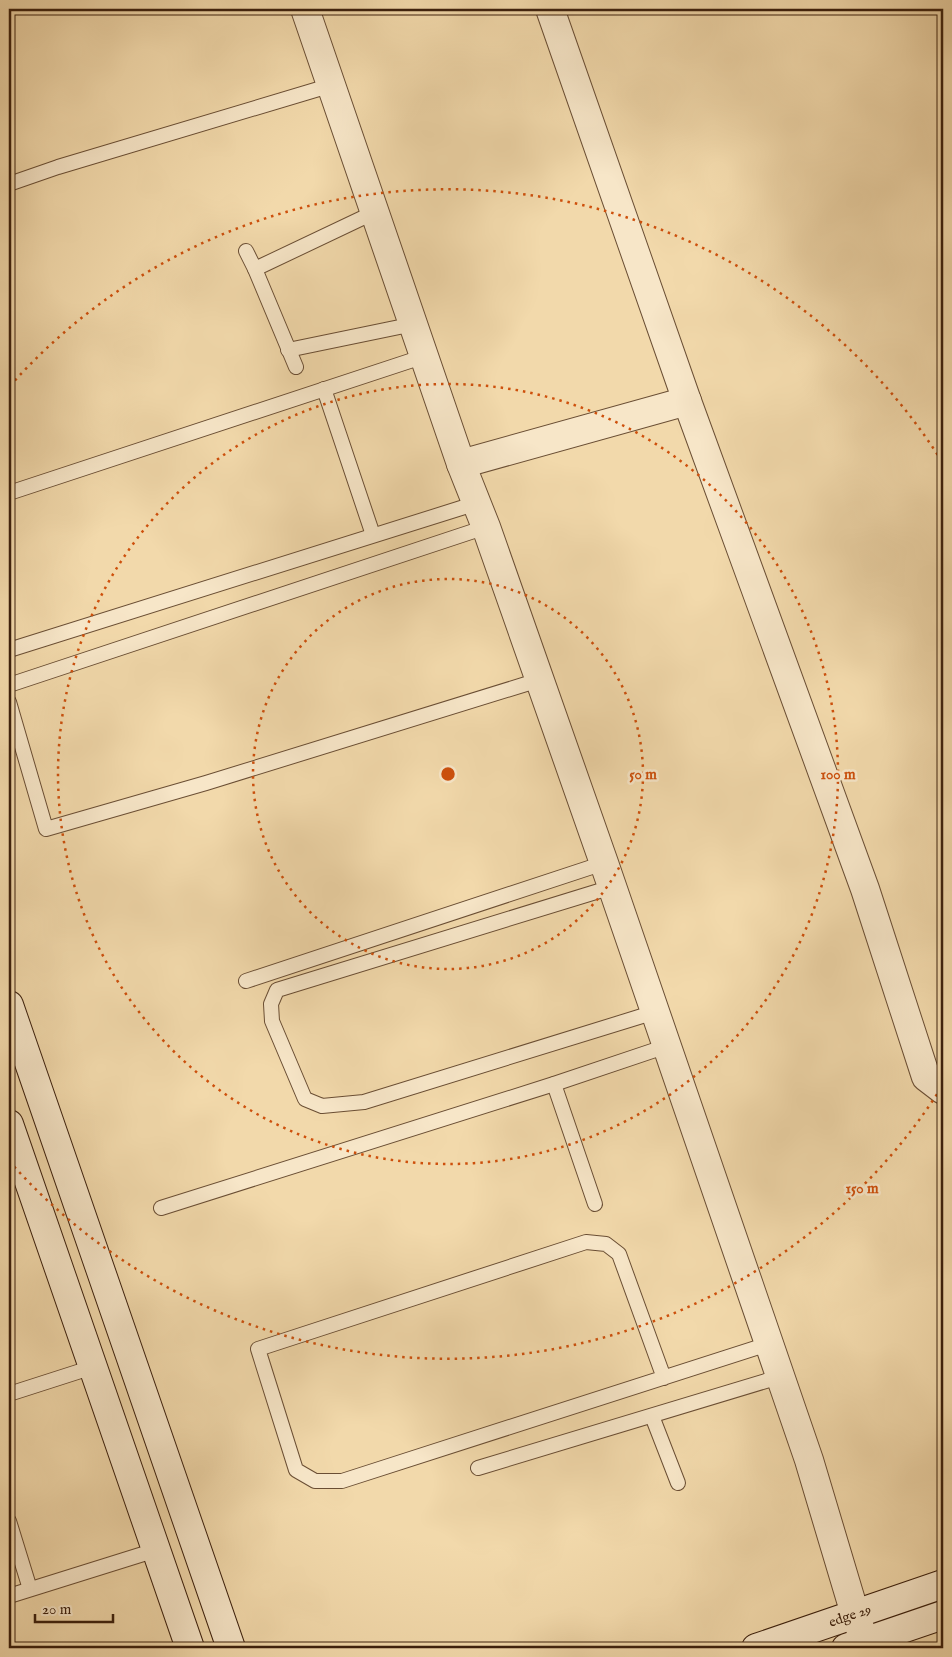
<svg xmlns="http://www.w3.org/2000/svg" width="952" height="1657" font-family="'IM FELL English',serif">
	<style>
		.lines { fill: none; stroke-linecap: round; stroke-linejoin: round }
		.lane-casing { stroke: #6a4e34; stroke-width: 16 }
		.street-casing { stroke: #6a4e34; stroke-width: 30 }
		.secondary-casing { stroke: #3c200d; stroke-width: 30 }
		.lane { stroke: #f7e6c8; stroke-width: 14 }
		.street { stroke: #f7e6c8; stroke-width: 28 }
		.secondary { stroke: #f7e6c8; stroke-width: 28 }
		.ring { fill: none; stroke: #ce500c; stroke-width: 2.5; stroke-dasharray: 2.5 5 }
		.labels { text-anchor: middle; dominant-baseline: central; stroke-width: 5; stroke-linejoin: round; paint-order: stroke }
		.street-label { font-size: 14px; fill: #3c200d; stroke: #f7e6c8 }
		.centre { fill: #ce500c; stroke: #f7e6c8; stroke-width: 2.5 }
		.ring-label { font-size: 15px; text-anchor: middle; font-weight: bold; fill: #ce500c; stroke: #f7e6c8; stroke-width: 5; stroke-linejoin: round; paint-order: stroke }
	</style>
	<rect width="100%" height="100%" fill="#f2d9ab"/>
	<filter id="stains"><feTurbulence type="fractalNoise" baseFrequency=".004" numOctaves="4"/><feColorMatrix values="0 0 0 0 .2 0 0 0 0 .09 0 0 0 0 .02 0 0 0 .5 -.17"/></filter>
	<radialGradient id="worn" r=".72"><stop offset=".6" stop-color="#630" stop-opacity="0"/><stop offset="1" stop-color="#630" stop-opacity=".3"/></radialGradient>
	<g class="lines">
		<!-- lane casing -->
		<g class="lane-casing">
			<g id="lane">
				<polyline points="9,184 58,167 332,85"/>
				<polyline points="246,251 255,269 296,367"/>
				<polyline points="255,269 375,212"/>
				<polyline points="288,350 414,324"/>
				<polyline points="324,389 373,535"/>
				<polyline points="9,493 425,356"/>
				<polyline points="9,650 477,503"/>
				<polyline points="9,685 486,527"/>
				<polyline points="9,702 46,829 206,783 539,680"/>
				<polyline points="612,887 277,990 271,1004 272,1021 305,1099 322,1106 364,1102 655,1012"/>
				<polyline points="246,981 604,863"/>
				<polyline points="554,1084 595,1204"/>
				<polyline points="161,1208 554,1084 667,1046"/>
				<polyline points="664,1378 619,1254 606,1244 586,1242 258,1349 296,1470 315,1481 342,1481 768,1344"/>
				<polyline points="9,1394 93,1367"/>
				<polyline points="652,1416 678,1483"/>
				<polyline points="478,1468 779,1377"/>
				<polyline points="9,1521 30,1589"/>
				<polyline points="9,1596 156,1550"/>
			</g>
		</g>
		<!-- street casing -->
		<g class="street-casing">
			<g id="street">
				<polyline points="305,9 461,464 486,527 604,863 809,1460 855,1614 867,1648"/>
				<polyline points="550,9 687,401 865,889 926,1077 943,1090"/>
				<polyline points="461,464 687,401"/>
			</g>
		</g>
		<!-- secondary casing -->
		<g class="secondary-casing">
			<g id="secondary">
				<polyline points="9,1005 231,1648"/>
				<polyline points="9,1124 190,1648"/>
				<polyline points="756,1648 943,1584"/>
				<polyline points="846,1648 943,1615"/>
			</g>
		</g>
		<!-- lane -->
		<use href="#lane" class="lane"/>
		<!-- street -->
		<use href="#street" class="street"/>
		<!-- secondary -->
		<use href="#secondary" class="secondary"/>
	</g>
	<!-- distance rings -->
	<g class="ring">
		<circle cx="448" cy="774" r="195"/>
		<circle cx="448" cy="774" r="390"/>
		<path d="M941 1088A585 585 0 0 1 10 1162M10 386A585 585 0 0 1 941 460"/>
	</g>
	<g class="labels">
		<!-- street labels -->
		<g class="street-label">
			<text transform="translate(850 1616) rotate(-19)">edge 29</text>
		</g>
	</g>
	<circle cx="448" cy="774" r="8" class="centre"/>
	<g class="ring-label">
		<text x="643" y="779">50 m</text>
		<text x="838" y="779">100 m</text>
		<text x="862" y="1193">150 m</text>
	</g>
	<!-- margin -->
	<rect width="952" height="1657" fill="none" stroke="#f2d9ab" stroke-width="30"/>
	<rect x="10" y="10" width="932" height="1637" fill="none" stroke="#3c200d" stroke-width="2.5"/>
	<rect x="15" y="15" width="922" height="1627" fill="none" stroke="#3c200d"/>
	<!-- scale -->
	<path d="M35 1614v8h78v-8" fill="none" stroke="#3c200d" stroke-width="2.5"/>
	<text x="42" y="1614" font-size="15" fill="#3c200d" stroke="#f7e6c8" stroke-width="4" paint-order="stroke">20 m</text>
	<rect width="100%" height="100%" filter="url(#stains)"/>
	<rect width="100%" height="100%" fill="url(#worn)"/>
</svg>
